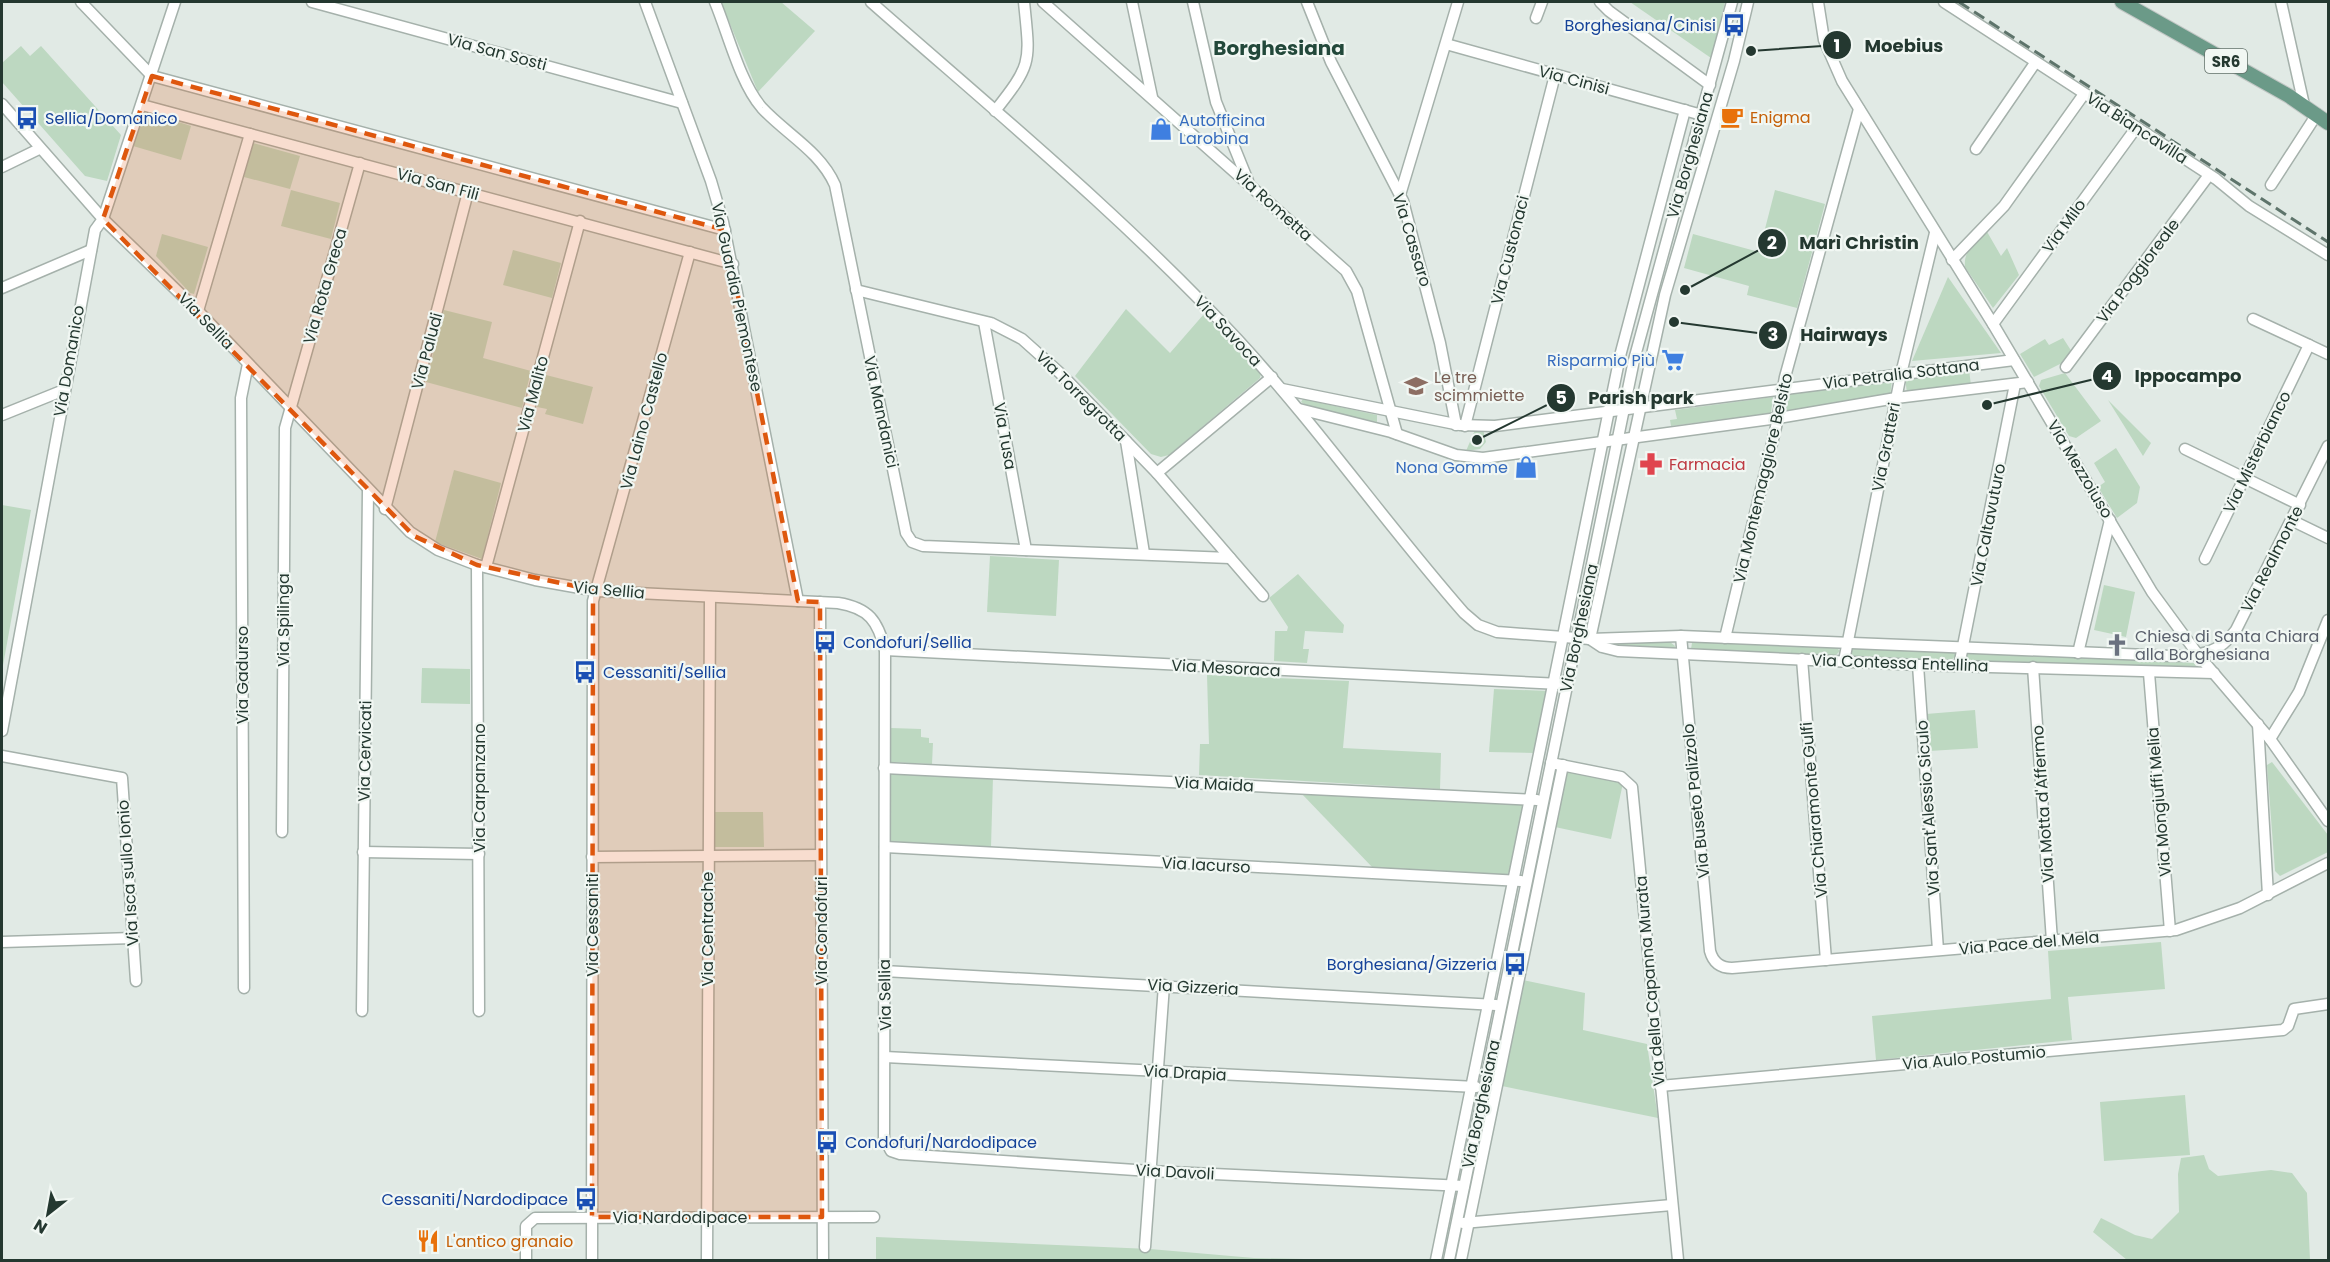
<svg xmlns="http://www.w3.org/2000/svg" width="2330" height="1262" font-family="Poppins,sans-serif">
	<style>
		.green { fill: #bdd8c1 }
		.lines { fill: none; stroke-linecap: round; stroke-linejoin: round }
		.minor-casing { stroke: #a5b1ab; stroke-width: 13 }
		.major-casing { stroke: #c2c7c5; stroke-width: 16 }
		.minor { stroke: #fff; stroke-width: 10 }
		.major { stroke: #6b9a88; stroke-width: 14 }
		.rail { stroke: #5e746b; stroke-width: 3; stroke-dasharray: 12 6; stroke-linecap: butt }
		.marked { fill: #de570e; fill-opacity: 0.2; stroke: #de570e; stroke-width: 4.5; stroke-dasharray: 12 8; stroke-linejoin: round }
		.labels { text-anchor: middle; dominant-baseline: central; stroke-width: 4.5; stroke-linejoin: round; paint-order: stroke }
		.shield { fill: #f1f7f3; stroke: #62716a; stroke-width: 1.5 }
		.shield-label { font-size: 15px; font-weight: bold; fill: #243830 }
		.transit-label { font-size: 16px; fill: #164399; stroke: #f1f7f3; text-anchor: start }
		.street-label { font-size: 16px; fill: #243830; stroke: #f1f7f3 }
		.food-label { font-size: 16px; fill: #c56008; stroke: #f1f7f3; text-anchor: start }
		.shop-label { font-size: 16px; fill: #366cbe; stroke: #f1f7f3; text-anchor: end }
		.education-label { font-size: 16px; fill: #785e54; stroke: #f1f7f3; text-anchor: start }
		.health-label { font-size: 16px; fill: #be3a42; stroke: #f1f7f3; text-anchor: start }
		.worship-label { font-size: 16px; fill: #5b616d; stroke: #f1f7f3; text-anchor: start }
		.quarter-label { font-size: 20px; font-weight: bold; fill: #22483a; stroke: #f1f7f3 }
		.leader { fill: none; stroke: #243830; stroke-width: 2 }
		.callout-dot { fill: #243830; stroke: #f1f7f3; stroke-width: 2 }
		.mark-label { font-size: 18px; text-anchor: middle; font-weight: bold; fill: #fff }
		.callout-label { font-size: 18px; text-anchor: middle; font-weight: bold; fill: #243830; stroke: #f1f7f3; stroke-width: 4.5; stroke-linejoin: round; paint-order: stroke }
	</style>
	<rect width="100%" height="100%" fill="#e1eae5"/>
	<!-- green -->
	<g class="green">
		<polygon points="721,2 781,2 815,31 758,92"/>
		<polygon points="1630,2 1725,2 1711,58"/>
		<polygon points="21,46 30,56 41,46 121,135 107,181 85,176 2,82 2,63"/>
		<polygon points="144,111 191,126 181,160 133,146"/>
		<polygon points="253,143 300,156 290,189 244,177"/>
		<polygon points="291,190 340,203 331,239 281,226"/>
		<polygon points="1775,190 1825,204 1797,308 1747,295 1749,286 1684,268 1693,234 1759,252"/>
		<path d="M1986,230L2001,256L2007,248L2019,275L1993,308L1965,267C1963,250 1976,242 1986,230Z"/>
		<polygon points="162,234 208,247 194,294 190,293 156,256"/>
		<polygon points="513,250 561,263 552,298 503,285"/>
		<polygon points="1948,277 2001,353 1912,361"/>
		<polygon points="1126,309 1170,353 1204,314 1261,373 1260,378 1169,455 1161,457 1151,454 1075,376"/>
		<polygon points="444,310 492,322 483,358 531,371 522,408 426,382"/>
		<polygon points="2063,338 2072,352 2064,362 2034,377 2020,354 2045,339 2049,345"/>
		<polygon points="1969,370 1971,385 1907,393 1905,378"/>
		<polygon points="2065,373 2101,421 2076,438 2069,436 2039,386 2041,380"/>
		<polygon points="546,375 593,387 583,424 545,414 547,409 537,407"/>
		<polygon points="1892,380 1890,397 1782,413 1784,394"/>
		<polygon points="1773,397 1771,413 1671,426 1670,420 1677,419 1675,410"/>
		<polygon points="1303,399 1377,415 1377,422 1309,407 1301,402"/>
		<polygon points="2108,400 2151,443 2143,456"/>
		<polygon points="1483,429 1486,442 1480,449 1466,451 1475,430"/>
		<polygon points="2116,448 2140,487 2137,503 2117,518 2098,487 2105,482 2094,463"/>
		<polygon points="454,470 501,483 482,559 435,542"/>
		<polygon points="2,505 31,510 2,671"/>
		<polygon points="990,556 1059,560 1056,616 987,612"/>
		<polygon points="1298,574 1344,625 1343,633 1305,631 1303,649 1309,649 1307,663 1274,661 1275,631 1287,631 1288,627 1269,598"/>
		<polygon points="2104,585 2135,592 2126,637 2094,630"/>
		<polygon points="1607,639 1670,642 1675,646 1674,649 1610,647"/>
		<polygon points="1697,642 1836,647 1840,651 1835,656 1691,649 1692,643"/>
		<polygon points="1853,648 1954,652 1956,656 1951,660 1854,656 1849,655"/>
		<polygon points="1969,652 2194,663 2198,669 2188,671 1971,661 1966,658"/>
		<polygon points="422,668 470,669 470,704 421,703"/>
		<polygon points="1207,675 1349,681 1343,748 1441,753 1440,789 1199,775 1200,744 1209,744"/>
		<polygon points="1494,689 1548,691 1535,753 1489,752"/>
		<polygon points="1975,710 1978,748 1929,751 1926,714"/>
		<polygon points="891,728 921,729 921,737 929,738 929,743 933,743 932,764 890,762"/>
		<polygon points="2272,762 2328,835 2328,852 2280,876 2275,871 2267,765"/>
		<polygon points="1566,771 1623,783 1611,839 1555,827"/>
		<polygon points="891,774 993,777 991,847 889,844"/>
		<polygon points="1301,793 1526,803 1508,875 1374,869"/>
		<polygon points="715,812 763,812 764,847 715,847"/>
		<polygon points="2161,942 2165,989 2068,997 2072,1040 1876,1060 1872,1016 2051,999 2048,951"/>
		<polygon points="1523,980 1585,993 1583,1030 1647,1044 1658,1118 1502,1086"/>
		<polygon points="2185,1095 2190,1155 2104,1161 2100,1102"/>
		<polygon points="2204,1155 2209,1169 2218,1176 2271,1170 2292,1173 2307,1193 2310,1260 2127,1260 2093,1232 2101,1218 2135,1235 2152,1239 2179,1212 2178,1174 2181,1158"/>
		<polygon points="876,1237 1150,1249 1254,1258 1350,1260 876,1260"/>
	</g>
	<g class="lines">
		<!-- minor casing -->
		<g class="minor-casing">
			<g id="minor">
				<polyline points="81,2 152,76 725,230"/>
				<polyline points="312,2 682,103"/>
				<polyline points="645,2 711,181 723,222 798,601"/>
				<path d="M715,2C728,33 740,83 762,108C786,134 820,151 835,185L906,533L912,542L923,546L1230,558"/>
				<path d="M871,2C996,112 1125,218 1238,340C1318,427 1386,524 1464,613L1478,625L1497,632L1590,639L1681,636L2172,656C2199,656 2219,654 2236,630L2328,446"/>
				<polyline points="1043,2 1346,271 1357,291 1397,434"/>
				<polyline points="1132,2 1152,97"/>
				<polyline points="1193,2 1216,102 1248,181"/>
				<polyline points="1307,2 1331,62 1403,201 1440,343 1456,425"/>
				<polyline points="1600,2 1609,11 1710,85"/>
				<polyline points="1818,2 1824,40 1842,81 1993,324 2152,592 2199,656 2270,739 2328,821"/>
				<polyline points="1944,2 2216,179 2249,206 2328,255"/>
				<polyline points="2281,2 2304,105"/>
				<polyline points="1536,18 1542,2"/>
				<polyline points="1446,44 1702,115"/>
				<path d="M2,104L103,219L198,311L410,532L438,550L477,565L535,580L597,591L838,603C869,608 878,621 885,650L884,1138L891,1151L900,1154L1150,1171L1464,1186"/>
				<polyline points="142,105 733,264"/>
				<path d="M995,111C1033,63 1030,62 1024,2"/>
				<polyline points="1976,149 2035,63"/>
				<polyline points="2,167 39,149"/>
				<polyline points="2271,185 2317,114"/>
				<polyline points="1400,195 1458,2"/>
				<polyline points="1952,260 2004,206 2084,94"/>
				<polyline points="2,288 91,250"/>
				<polyline points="856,290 991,323 1022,339 1060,373 1157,473 1263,596"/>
				<polyline points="198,311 250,134"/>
				<polyline points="2253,319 2309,345"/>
				<polyline points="984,322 1026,550"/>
				<polyline points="1993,324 2136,128"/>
				<polyline points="2066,367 2209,175"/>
				<polyline points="1282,389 1460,425 1495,426 2014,360"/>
				<polyline points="1299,409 1391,432 1456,455 1483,458 1778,418 1896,398 2028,382"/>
				<polyline points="2,415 64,390"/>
				<polyline points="1465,426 1555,75"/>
				<polyline points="1126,441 1144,553"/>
				<polyline points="2185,449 2300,505"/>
				<polyline points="1157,473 1272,377"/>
				<polyline points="385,509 468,192"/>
				<polyline points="2293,521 2328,538"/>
				<polyline points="2205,559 2309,345 2328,354"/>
				<polyline points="477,565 479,1011"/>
				<polyline points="486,567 580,221"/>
				<polyline points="820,602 823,1260"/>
				<path d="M1681,636L1710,951C1713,962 1720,968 1732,968L2176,930L2240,908L2328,863"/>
				<polyline points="1725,638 1776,427 1785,377 1859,109"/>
				<polyline points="1590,639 1665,295 1734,61 1748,2"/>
				<polyline points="1590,639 1602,647 1618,651 1918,665 2214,673"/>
				<polyline points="885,650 1561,684"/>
				<polyline points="2078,653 2110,520"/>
				<polyline points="1802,659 1826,960"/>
				<polyline points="1844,661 1901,374 1935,233"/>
				<polyline points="1918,665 1938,950"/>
				<polyline points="1959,666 2015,384"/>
				<polyline points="2033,667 2052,941"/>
				<polyline points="2149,673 2170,931"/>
				<polyline points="2258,724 2268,895"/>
				<polyline points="2,731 95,230 103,219 175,2"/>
				<polyline points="2270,739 2299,692 2328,620"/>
				<polyline points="2,756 122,778 136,981"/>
				<polyline points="1551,763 1621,777 1632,787 1678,1260"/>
				<polyline points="884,768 1537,800"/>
				<polyline points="282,832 285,428 360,163"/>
				<polyline points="885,847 1521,881"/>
				<polyline points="363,852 479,854"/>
				<polyline points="592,857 820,855"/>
				<polyline points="2,942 133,938"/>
				<polyline points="884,971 1496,1005"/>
				<polyline points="244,988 241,398 248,364"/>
				<polyline points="362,1011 368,491"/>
				<polyline points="885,1057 1476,1087"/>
				<polyline points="1660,1086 2283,1030 2288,1026 2294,1009 2328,1004"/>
				<polyline points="1463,1223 1672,1205"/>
				<polyline points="1145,1247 1164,985"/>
				<polyline points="526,1260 526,1226 535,1218 874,1217"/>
				<polyline points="592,1260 593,601 690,252"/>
				<polyline points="707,1260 710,597"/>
				<polyline points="1436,1260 1620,356 1685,110"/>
				<polyline points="1449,1260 1634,360 1732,2"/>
				<polyline points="1461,1260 1563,765"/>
			</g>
		</g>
		<!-- major casing -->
		<g class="major-casing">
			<polyline id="major" points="2122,2 2289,96 2328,123"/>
		</g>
		<!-- minor -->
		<use href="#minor" class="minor"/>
		<!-- major -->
		<use href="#major" class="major"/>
		<!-- rail -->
		<polyline class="rail" points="1959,2 2328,242"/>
	</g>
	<!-- marked area -->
	<path class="marked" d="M152,76L725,230L798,601L820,602L822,1217H592L593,590L477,565L414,536L103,219Z"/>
	<!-- icons -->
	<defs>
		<g id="bus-bare" transform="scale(1.8)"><path d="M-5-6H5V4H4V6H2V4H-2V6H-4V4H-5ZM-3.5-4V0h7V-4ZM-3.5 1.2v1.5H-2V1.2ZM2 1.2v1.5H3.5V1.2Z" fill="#1a4fb4" stroke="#f1f7f3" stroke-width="2.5" paint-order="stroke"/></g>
		<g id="cafe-bare" transform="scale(1.8)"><path d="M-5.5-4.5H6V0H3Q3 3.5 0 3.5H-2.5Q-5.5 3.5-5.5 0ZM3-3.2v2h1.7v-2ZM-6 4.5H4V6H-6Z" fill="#e8710a" stroke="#f1f7f3" stroke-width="2.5" paint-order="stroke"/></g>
		<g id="shop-bare" transform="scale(1.8)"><path d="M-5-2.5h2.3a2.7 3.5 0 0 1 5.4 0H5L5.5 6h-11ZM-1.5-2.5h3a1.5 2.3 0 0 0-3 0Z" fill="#3f7fe0" stroke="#f1f7f3" stroke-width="2.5" paint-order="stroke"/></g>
		<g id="supermarket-bare" transform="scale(1.8)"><path d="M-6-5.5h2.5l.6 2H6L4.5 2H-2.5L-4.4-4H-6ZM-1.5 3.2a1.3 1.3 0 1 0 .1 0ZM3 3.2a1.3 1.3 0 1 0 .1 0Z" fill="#3f7fe0" stroke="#f1f7f3" stroke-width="2.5" paint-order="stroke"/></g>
		<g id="school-bare" transform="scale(1.8)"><path d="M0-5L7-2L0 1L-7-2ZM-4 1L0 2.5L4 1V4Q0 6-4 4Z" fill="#8d6e63" stroke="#f1f7f3" stroke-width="2.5" paint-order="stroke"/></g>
		<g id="pharmacy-bare" transform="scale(1.8)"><path d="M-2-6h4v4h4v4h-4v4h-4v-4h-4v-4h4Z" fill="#e0444e" stroke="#f1f7f3" stroke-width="2.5" paint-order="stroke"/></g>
		<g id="church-bare" transform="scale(1.8)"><path d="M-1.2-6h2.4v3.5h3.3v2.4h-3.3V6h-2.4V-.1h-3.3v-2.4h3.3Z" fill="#6b7280" stroke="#f1f7f3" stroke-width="2.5" paint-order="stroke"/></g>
		<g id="restaurant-bare" transform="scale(1.8)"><path d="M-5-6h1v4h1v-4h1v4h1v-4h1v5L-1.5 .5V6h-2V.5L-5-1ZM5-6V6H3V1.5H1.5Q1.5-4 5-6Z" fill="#e8710a" stroke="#f1f7f3" stroke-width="2.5" paint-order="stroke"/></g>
	</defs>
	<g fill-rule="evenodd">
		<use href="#bus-bare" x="1734" y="25"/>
		<use href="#cafe-bare" x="1732" y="117"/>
		<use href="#bus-bare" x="27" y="118"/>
		<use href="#shop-bare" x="1161" y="129"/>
		<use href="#supermarket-bare" x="1673" y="360"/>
		<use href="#school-bare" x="1416" y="386"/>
		<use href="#pharmacy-bare" x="1651" y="464"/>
		<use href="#shop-bare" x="1526" y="467"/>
		<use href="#bus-bare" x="825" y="642"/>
		<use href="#church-bare" x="2117" y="645"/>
		<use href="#bus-bare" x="585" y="672"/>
		<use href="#bus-bare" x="1515" y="964"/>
		<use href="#bus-bare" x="827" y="1142"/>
		<use href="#bus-bare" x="586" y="1199"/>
		<use href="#restaurant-bare" x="428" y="1241"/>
	</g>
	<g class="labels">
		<!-- shield labels -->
		<rect class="shield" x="2205" y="49" width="42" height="24" rx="4.5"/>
		<g class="shield-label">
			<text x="2226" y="61">SR6</text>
		</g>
		<!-- transit labels -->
		<g class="transit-label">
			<text x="1716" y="25" text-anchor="end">Borghesiana/Cinisi</text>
			<text x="45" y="118">Sellia/Domanico</text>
			<text x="843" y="642">Condofuri/Sellia</text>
			<text x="603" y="672">Cessaniti/Sellia</text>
			<text x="1497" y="964" text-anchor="end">Borghesiana/Gizzeria</text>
			<text x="845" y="1142">Condofuri/Nardodipace</text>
			<text x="568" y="1199" text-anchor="end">Cessaniti/Nardodipace</text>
		</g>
		<!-- street labels -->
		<g class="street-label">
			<text transform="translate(497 52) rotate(15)">Via San Sosti</text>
			<text transform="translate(1574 80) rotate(15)">Via Cinisi</text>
			<text transform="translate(2137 128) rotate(33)">Via Biancavilla</text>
			<text transform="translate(1690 155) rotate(-74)">Via Borghesiana</text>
			<text transform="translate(438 184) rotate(15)">Via San Fili</text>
			<text transform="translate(1273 205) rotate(42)">Via Rometta</text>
			<text transform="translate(2064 226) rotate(-54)">Via Milo</text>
			<text transform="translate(1412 240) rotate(73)">Via Cassaro</text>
			<text transform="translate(1510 250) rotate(-76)">Via Custonaci</text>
			<text transform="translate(2138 271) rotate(-53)">Via Poggioreale</text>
			<text transform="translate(325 286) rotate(-74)">Via Rota Greca</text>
			<text transform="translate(737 297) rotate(78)">Via Guardia Piemontese</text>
			<text transform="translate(206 321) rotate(46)">Via Sellia</text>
			<text transform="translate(1228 331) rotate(47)">Via Savoca</text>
			<text transform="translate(427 351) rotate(-75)">Via Paludi</text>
			<text transform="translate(69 361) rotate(-80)">Via Domanico</text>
			<text transform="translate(1901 374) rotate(-7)">Via Petralia Sottana</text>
			<text transform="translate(533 394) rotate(-75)">Via Malito</text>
			<text transform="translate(1081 396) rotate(45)">Via Torregrotta</text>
			<text transform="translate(881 412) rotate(78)">Via Mandanici</text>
			<text transform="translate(644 421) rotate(-75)">Via Laino Castello</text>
			<text transform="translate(1005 436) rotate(80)">Via Tusa</text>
			<text transform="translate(1886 447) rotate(-79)">Via Gratteri</text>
			<text transform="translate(2257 452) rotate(-64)">Via Misterbianco</text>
			<text transform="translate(2080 469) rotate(59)">Via Mezzoiuso</text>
			<text transform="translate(1763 478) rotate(-77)">Via Montemaggiore Belsito</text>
			<text transform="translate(1988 525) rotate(-79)">Via Caltavuturo</text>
			<text transform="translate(2272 559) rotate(-63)">Via Realmonte</text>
			<text transform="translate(609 590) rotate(5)">Via Sellia</text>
			<text transform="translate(283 620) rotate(-90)">Via Spilinga</text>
			<text transform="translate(1579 628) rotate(-78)">Via Borghesiana</text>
			<text transform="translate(1900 663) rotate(2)">Via Contessa Entellina</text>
			<text transform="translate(1226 668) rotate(3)">Via Mesoraca</text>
			<text transform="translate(242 675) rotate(-90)">Via Gadurso</text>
			<text transform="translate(365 751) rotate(-89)">Via Cervicati</text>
			<text transform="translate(1214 784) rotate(3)">Via Maida</text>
			<text transform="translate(479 788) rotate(-90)">Via Carpanzano</text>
			<text transform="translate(1696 801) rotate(-96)">Via Buseto Palizzolo</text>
			<text transform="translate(2159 802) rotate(-95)">Via Mongiuffi Melia</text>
			<text transform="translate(2043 804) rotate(-94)">Via Motta d'Affermo</text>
			<text transform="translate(1928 808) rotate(-94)">Via Sant'Alessio Siculo</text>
			<text transform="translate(1814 810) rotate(-95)">Via Chiaramonte Gulfi</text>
			<text transform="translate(1206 865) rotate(3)">Via Iacurso</text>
			<text transform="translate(128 873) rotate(-94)">Via Isca sullo Ionio</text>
			<text transform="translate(592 925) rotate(-90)">Via Cessaniti</text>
			<text transform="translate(707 929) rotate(-90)">Via Centrache</text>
			<text transform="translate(821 931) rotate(-90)">Via Condofuri</text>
			<text transform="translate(2029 943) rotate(-5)">Via Pace del Mela</text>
			<text transform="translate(1650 981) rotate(-95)">Via della Capanna Murata</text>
			<text transform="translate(1193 987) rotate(3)">Via Gizzeria</text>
			<text transform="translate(885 995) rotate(-91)">Via Sellia</text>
			<text transform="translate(1974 1058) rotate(-5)">Via Aulo Postumio</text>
			<text transform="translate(1185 1073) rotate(3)">Via Drapia</text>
			<text transform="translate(1481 1104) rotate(-78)">Via Borghesiana</text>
			<text transform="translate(1175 1172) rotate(3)">Via Davoli</text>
			<text x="680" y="1217">Via Nardodipace</text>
		</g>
		<!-- food labels -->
		<g class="food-label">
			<text x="1750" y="117">Enigma</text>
			<text x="446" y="1241">L'antico granaio</text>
		</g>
		<!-- shop labels -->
		<g class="shop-label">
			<text x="1179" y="120" text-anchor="start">Autofficina<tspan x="1179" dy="18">Larobina</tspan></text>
			<text x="1655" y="360">Risparmio Più</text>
			<text x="1508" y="467">Nona Gomme</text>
		</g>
		<!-- education labels -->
		<g class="education-label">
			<text x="1434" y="377">Le tre<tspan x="1434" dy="18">scimmiette</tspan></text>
		</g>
		<!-- health labels -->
		<g class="health-label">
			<text x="1669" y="464">Farmacia</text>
		</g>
		<!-- worship labels -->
		<g class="worship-label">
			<text x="2135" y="636">Chiesa di Santa Chiara<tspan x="2135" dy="18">alla Borghesiana</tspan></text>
		</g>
		<!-- quarter labels -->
		<g class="quarter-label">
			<text x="1279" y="48">Borghesiana</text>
		</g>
	</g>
	<!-- callouts -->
	<path class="leader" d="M1751 51L1837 45M1685 290L1772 243M1674 322L1773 335M1987 405L2107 376M1477 440L1561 398"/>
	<g class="callout-dot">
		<circle cx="1751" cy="51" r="6"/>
		<circle cx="1685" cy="290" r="6"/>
		<circle cx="1674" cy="322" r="6"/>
		<circle cx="1987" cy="405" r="6"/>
		<circle cx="1477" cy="440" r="6"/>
		<circle cx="1837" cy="45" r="15"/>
		<circle cx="1772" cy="243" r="15"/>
		<circle cx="1773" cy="335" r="15"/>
		<circle cx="2107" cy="376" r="15"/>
		<circle cx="1561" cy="398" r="15"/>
	</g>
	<g class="mark-label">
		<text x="1837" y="52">1</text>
		<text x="1772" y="249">2</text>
		<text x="1773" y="341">3</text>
		<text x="2107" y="382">4</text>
		<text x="1561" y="404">5</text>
	</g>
	<g class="callout-label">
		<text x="1904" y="52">Moebius</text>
		<text x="1859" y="249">Marì Christin</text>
		<text x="1844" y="341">Hairways</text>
		<text x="2188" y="382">Ippocampo</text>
		<text x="1641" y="404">Parish park</text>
	</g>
	<!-- border -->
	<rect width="2330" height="1262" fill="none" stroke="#243830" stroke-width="6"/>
	<!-- north arrow -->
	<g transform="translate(48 1214) rotate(211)" stroke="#f1f7f3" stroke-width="4.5" paint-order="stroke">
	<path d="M0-4.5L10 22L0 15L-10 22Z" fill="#243830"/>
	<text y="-9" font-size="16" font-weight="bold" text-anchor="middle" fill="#243830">N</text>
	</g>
</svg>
